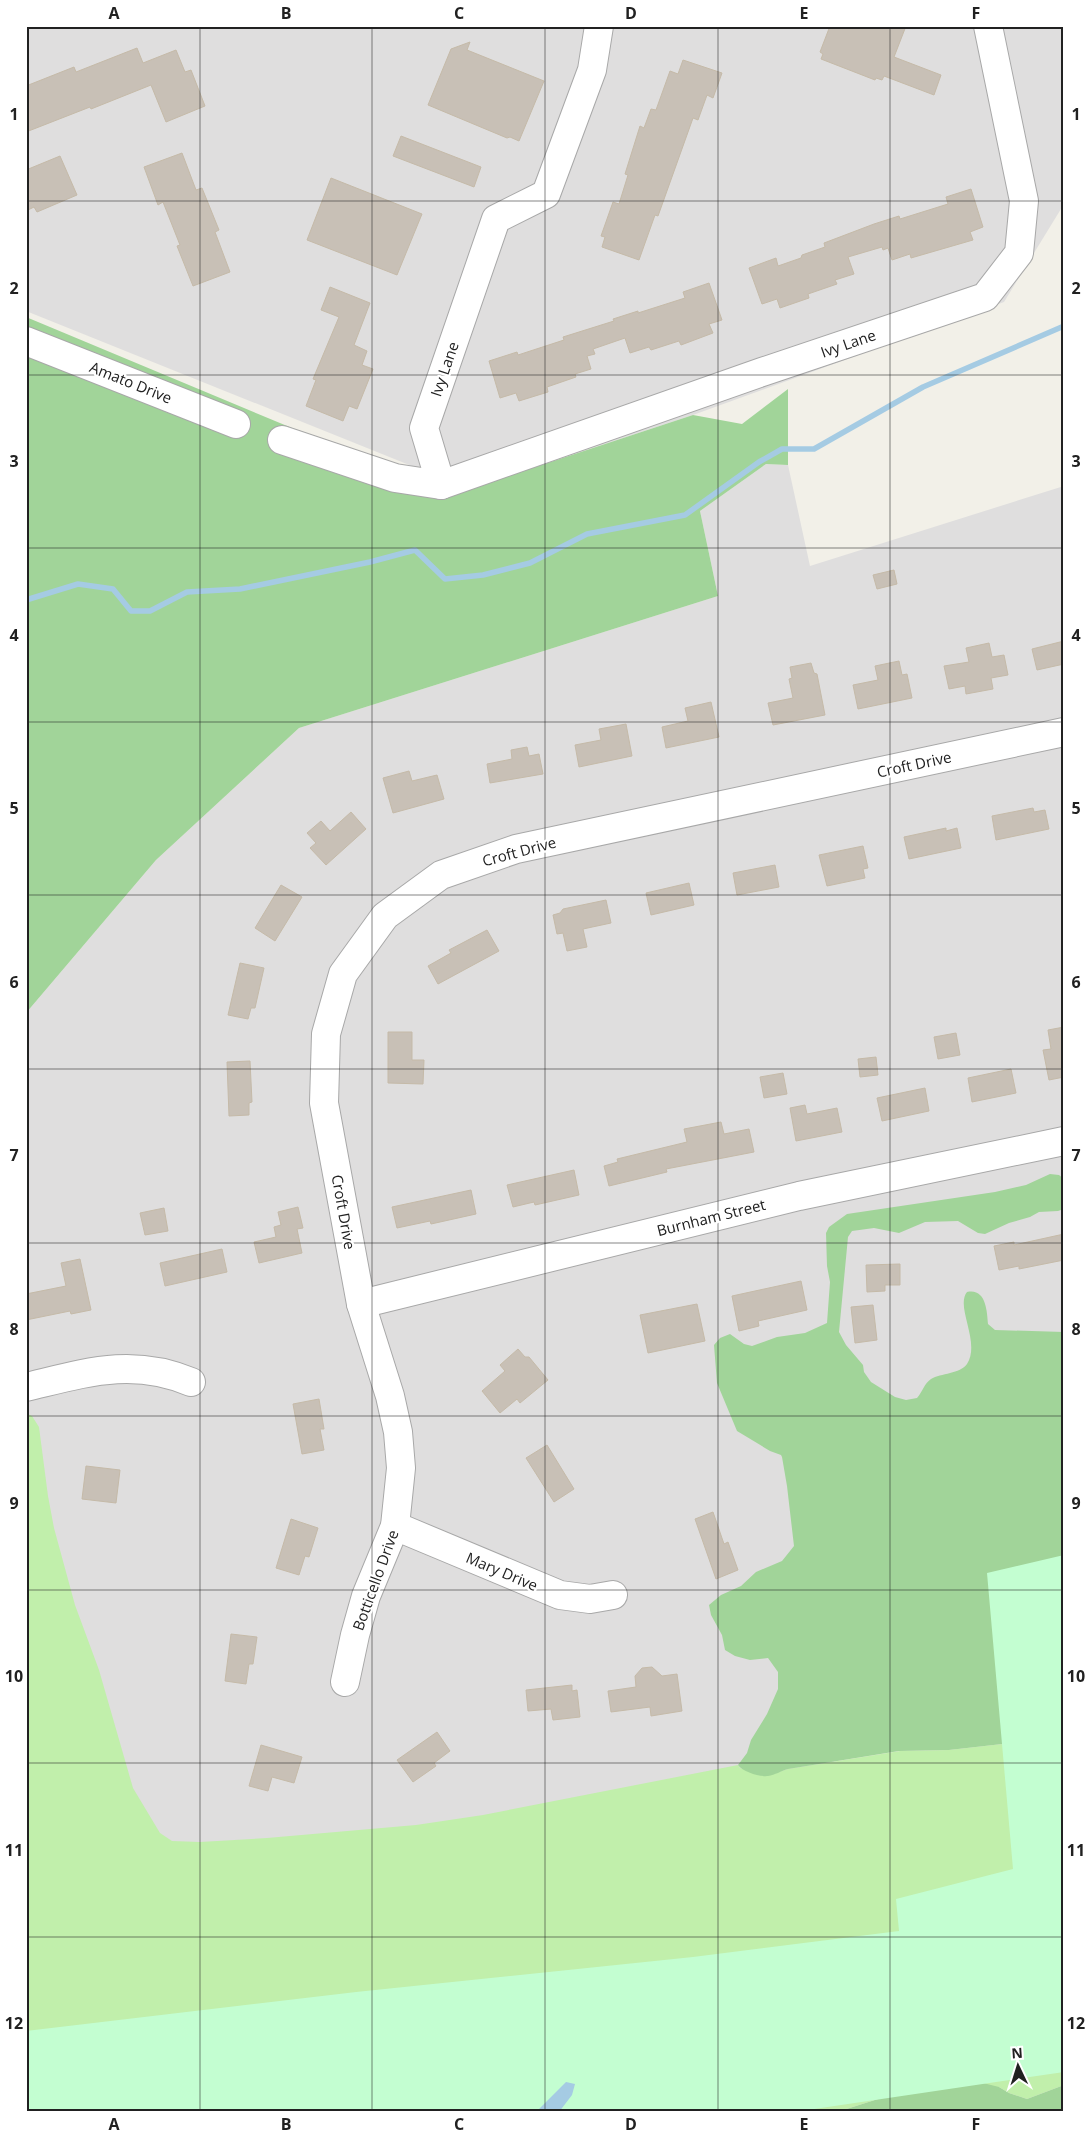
<svg xmlns="http://www.w3.org/2000/svg" width="1090" height="2138" font-family="'Open Sans',sans-serif">
	<style>
		.residential { fill: #dfdede }
		.grass { fill: #c1efab }
		.forest { fill: #a1d499 }
		.park { fill: #c3fed1 }
		.water { fill: #a5cbe3 }
		.lines { fill: none; stroke-linecap: round; stroke-linejoin: round }
		.stream { stroke: #a5cbe3; stroke-width: 5.5 }
		.building { fill: #c8c0b6; stroke: #c5baa8 }
		.minor-casing { stroke: #a8a8a8; stroke-width: 30 }
		.minor { stroke: #fff; stroke-width: 28 }
		.grid { fill: none; stroke: #212121; stroke-width: 1; stroke-opacity: 0.55 }
		.labels { text-anchor: middle; dominant-baseline: central; stroke-width: 4.5; stroke-linejoin: round; paint-order: stroke }
		.street-label { font-size: 15px; fill: #212121; stroke: #fff }
		.neatline { fill: none; stroke: #212121; stroke-width: 2 }
		.grid-label { font-size: 16px; text-anchor: middle; font-weight: bold; fill: #212121 }
	</style>
	<rect width="100%" height="100%" fill="#f2f0e8"/>
	<!-- residential -->
	<g class="residential">
		<polygon points="26,26 1064,26 1064,204 1004,302 693,415 469,489 26,311"/>
		<polygon points="766,464 788,465 810,566 1064,486 1064,1557 813,1780 387,1838 140,1844 26,1478 26,1013 156,860 299,728 718,596 700,511"/>
	</g>
	<!-- grass -->
	<polygon class="grass" points="26,1413 32,1416 39,1427 48,1496 54,1528 75,1605 99,1670 133,1788 160,1833 172,1841 200,1842 267,1838 416,1825 483,1815 738,1765 740,1768 766,1776 788,1769 900,1751 949,1750 1064,1737 1064,2085 1027,2099 1009,2093 999,2087 897,2093 837,2112 26,2112"/>
	<!-- forest -->
	<g class="forest">
		<polygon points="26,317 292,428 469,489 693,415 742,424 788,389 788,465 766,464 700,511 718,596 299,728 156,860 26,1013"/>
		<path d="M1050,1174L1059,1175L1064,1179V1209L1058,1211L1039,1212L1030,1217L1009,1223L985,1234L978,1233L958,1221L925,1222L899,1233L874,1228L852,1231L848,1237L839,1332L846,1345L863,1365L864,1372L871,1382L895,1397L906,1400L917,1398C923,1391 924,1384 931,1379C941,1373 960,1374 967,1364C981,1342 955,1307 967,1292C986,1288 987,1311 988,1324L995,1330L1064,1332V1737L949,1750L899,1751L788,1769C781,1771 775,1775 768,1776C760,1777 743,1772 738,1765L747,1753L751,1740L767,1714L778,1689V1672L768,1658L750,1660L735,1656L725,1650L722,1635L711,1615L709,1605L721,1595L741,1586L756,1572L782,1561L794,1546L787,1486L782,1457L781,1455L770,1451L737,1431L717,1383L714,1345L720,1338L730,1334L744,1344L752,1346L777,1337L805,1333L827,1323L830,1282L827,1266L826,1233L829,1227L847,1214L995,1192L1026,1185Z"/>
		<polygon points="983,2083 999,2087 1009,2093 1027,2099 1064,2085 1064,2111 837,2112 897,2093"/>
	</g>
	<!-- park -->
	<polygon class="park" points="1064,1555 1064,2072 794,2112 26,2112 26,2031 356,1992 693,1957 899,1931 896,1899 1013,1869 987,1573"/>
	<!-- water -->
	<polygon class="water" points="566,2082 575,2084 572,2095 559,2112 536,2112"/>
	<g class="lines">
		<!-- stream -->
		<polyline class="stream" points="26,600 78,584 113,589 131,611 150,611 187,592 240,589 370,562 415,550 445,579 483,575 530,563 587,534 685,515 759,462 782,449 814,449 923,387 1064,326"/>
	</g>
	<!-- building -->
	<g class="building">
		<polygon points="830,26 906,26 894,57 941,75 934,95 884,76 882,80 876,78 875,80 821,59 823,54 820,52"/>
		<polygon points="470,42 467,50 544,81 519,141 510,137 507,138 428,105 451,49"/>
		<polygon points="137,48 143,63 176,50 185,72 191,70 205,106 166,122 151,85 91,109 90,107 26,132 26,86 74,67 76,72"/>
		<polygon points="683,60 722,73 713,98 707,95 698,120 693,118 658,216 655,215 639,260 602,247 605,237 601,236 613,202 619,204 628,175 625,174 640,126 644,128 651,109 656,110 670,71 678,74"/>
		<polygon points="401,136 481,167 474,187 393,156"/>
		<polygon points="182,153 196,190 202,188 219,230 215,232 230,272 193,286 177,246 180,245 163,202 158,205 144,167"/>
		<polygon points="60,156 77,195 37,212 34,207 26,211 26,170"/>
		<polygon points="331,178 422,214 397,275 307,240"/>
		<polygon points="971,189 983,227 970,232 973,240 911,258 910,254 892,260 888,248 883,250 882,247 848,257 854,274 835,280 837,284 808,294 809,298 780,308 777,299 762,304 749,268 776,258 778,266 801,258 802,255 825,247 824,243 874,224 899,216 900,219 948,204 946,197"/>
		<polygon points="709,283 722,320 709,324 713,333 681,345 679,341 651,350 649,347 630,353 625,338 593,349 595,354 587,356 591,369 575,374 576,377 547,387 548,392 519,401 516,393 500,398 489,361 517,352 518,355 564,340 563,337 614,321 613,319 638,311 638,313 685,298 683,292"/>
		<polygon points="330,287 370,303 354,345 367,351 362,365 373,369 357,409 349,406 343,421 306,406 316,380 313,379 339,317 321,310"/>
		<polygon points="894,570 897,584 877,589 873,575"/>
		<polygon points="1064,641 1064,664 1037,670 1032,649"/>
		<polygon points="989,643 992,657 1004,655 1008,675 991,678 993,689 966,694 965,686 949,689 944,666 969,662 966,648"/>
		<polygon points="899,661 902,675 907,674 912,698 858,709 853,685 878,680 875,666"/>
		<polygon points="811,663 814,673 817,674 825,715 773,725 768,703 793,698 789,679 792,678 790,667"/>
		<polygon points="711,702 719,737 666,748 662,727 688,721 685,708"/>
		<polygon points="626,724 632,756 579,767 575,745 601,740 599,729"/>
		<polygon points="527,747 529,756 539,754 543,774 490,783 487,764 512,759 511,750"/>
		<polygon points="409,771 412,781 437,775 444,799 393,813 383,778"/>
		<polygon points="1033,808 1034,812 1045,810 1049,829 996,840 992,816"/>
		<polygon points="351,812 366,829 326,865 310,848 316,843 307,833 321,821 330,831"/>
		<polygon points="946,828 946,831 957,828 961,848 909,859 904,837"/>
		<polygon points="863,846 868,868 863,869 865,878 827,886 819,855"/>
		<polygon points="775,865 779,887 737,895 733,873"/>
		<polygon points="689,883 694,905 651,915 646,893"/>
		<polygon points="281,885 302,897 275,941 255,928"/>
		<polygon points="606,900 611,923 583,929 587,947 567,951 563,933 557,934 553,915 560,913 563,909"/>
		<polygon points="487,930 499,951 438,984 428,966 451,953 449,950"/>
		<polygon points="240,963 264,968 255,1008 251,1008 248,1019 228,1015"/>
		<polygon points="1064,1027 1064,1077 1049,1080 1043,1050 1051,1049 1048,1030"/>
		<polygon points="388,1032 412,1032 412,1060 424,1060 423,1084 388,1083"/>
		<polygon points="956,1033 960,1055 938,1059 934,1037"/>
		<polygon points="876,1057 878,1075 860,1077 858,1059"/>
		<polygon points="250,1061 252,1102 249,1103 249,1115 229,1116 227,1062"/>
		<polygon points="1011,1069 1016,1093 972,1102 968,1078"/>
		<polygon points="783,1073 787,1094 764,1098 760,1077"/>
		<polygon points="925,1088 929,1111 882,1121 877,1098"/>
		<polygon points="805,1105 807,1114 837,1108 842,1132 796,1141 790,1108"/>
		<polygon points="721,1122 724,1134 749,1129 754,1152 666,1169 667,1172 609,1186 604,1166 618,1162 617,1159 687,1142 684,1129"/>
		<polygon points="574,1170 579,1195 535,1205 534,1202 513,1207 507,1185"/>
		<polygon points="471,1190 476,1214 431,1224 430,1221 397,1228 392,1207"/>
		<polygon points="298,1207 303,1228 297,1229 302,1253 259,1263 254,1242 276,1237 274,1227 281,1225 278,1212"/>
		<polygon points="164,1208 168,1231 145,1235 140,1213"/>
		<polygon points="1064,1234 1064,1260 1019,1269 1019,1266 999,1270 994,1246 1014,1242 1014,1245"/>
		<polygon points="222,1249 227,1272 165,1286 160,1263"/>
		<polygon points="80,1259 91,1310 71,1314 70,1311 26,1320 26,1294 66,1286 61,1263"/>
		<polygon points="900,1264 900,1285 885,1285 885,1291 867,1292 866,1265"/>
		<polygon points="801,1281 807,1310 758,1321 759,1326 739,1331 732,1296"/>
		<polygon points="697,1304 705,1341 648,1353 640,1315"/>
		<polygon points="873,1305 877,1340 855,1343 851,1307"/>
		<polygon points="518,1349 525,1357 529,1357 548,1380 520,1403 517,1399 500,1413 482,1391 505,1371 500,1365"/>
		<polygon points="319,1399 324,1429 320,1429 324,1450 302,1454 293,1404"/>
		<polygon points="547,1445 574,1489 554,1502 526,1458"/>
		<polygon points="86,1466 120,1470 116,1503 82,1499"/>
		<polygon points="713,1512 724,1544 728,1542 738,1570 716,1579 695,1519"/>
		<polygon points="291,1519 318,1528 309,1557 305,1556 299,1575 276,1568"/>
		<polygon points="231,1634 257,1637 253,1664 249,1664 246,1684 225,1681"/>
		<polygon points="652,1667 662,1676 677,1674 682,1711 651,1716 650,1707 611,1712 608,1691 636,1687 635,1676 642,1668"/>
		<polygon points="572,1685 572,1691 577,1690 580,1717 553,1720 551,1709 528,1711 526,1690"/>
		<polygon points="437,1732 450,1751 434,1763 436,1766 413,1782 397,1760"/>
		<polygon points="261,1745 302,1757 294,1783 272,1777 268,1791 249,1786"/>
	</g>
	<g class="lines">
		<!-- minor casing -->
		<g class="minor-casing">
			<g id="minor">
				<polyline points="26,341 236,424"/>
				<polyline points="282,440 395,478 441,485 762,372 985,297 1019,253 1024,201 988,26"/>
				<polyline points="441,485 424,428 496,219 546,194 592,70 599,26"/>
				<polyline points="361,1304 799,1196 1064,1141"/>
				<path d="M26,1387C85,1373 132,1357 191,1382"/>
				<polyline points="395,1526 560,1595 590,1599 613,1595"/>
				<polyline points="345,1682 355,1635 366,1596 395,1526 401,1468 398,1432 390,1396 361,1304 324,1103 326,1034 343,974 385,916 441,875 516,849 1064,732"/>
			</g>
		</g>
		<!-- minor -->
		<use href="#minor" class="minor"/>
	</g>
	<!-- grid -->
	<path class="grid" d="M200,26V2112M372,26V2112M545,26V2112M718,26V2112M890,26V2112M26,201H1064M26,375H1064M26,548H1064M26,722H1064M26,895H1064M26,1069H1064M26,1243H1064M26,1416H1064M26,1590H1064M26,1763H1064M26,1937H1064"/>
	<g class="labels">
		<!-- street labels -->
		<g class="street-label">
			<text transform="translate(848 343) rotate(-19)">Ivy Lane</text>
			<text transform="translate(444 369) rotate(-71)">Ivy Lane</text>
			<text transform="translate(131 382) rotate(22)">Amato Drive</text>
			<text transform="translate(914 764) rotate(-12)">Croft Drive</text>
			<text transform="translate(519 851) rotate(-15)">Croft Drive</text>
			<text transform="translate(344 1212) rotate(80)">Croft Drive</text>
			<text transform="translate(711 1217) rotate(-14)">Burnham Street</text>
			<text transform="translate(502 1571) rotate(23)">Mary Drive</text>
			<text transform="translate(375 1580) rotate(-70)">Botticello Drive</text>
		</g>
	</g>
	<!-- border -->
	<rect width="1090" height="2138" fill="none" stroke="#ffffff" stroke-width="55"/>
	<!-- north arrow -->
	<g transform="translate(1018 2066) rotate(356)" stroke="#ffffff" stroke-width="4" paint-order="stroke">
	<path d="M0-4L9 19L0 12L-9 19Z" fill="#212121"/>
	<text y="-8" font-size="14" font-weight="bold" text-anchor="middle" fill="#212121">N</text>
	</g>
	<rect x="28" y="28" width="1034" height="2082" class="neatline"/>
	<g class="grid-label">
		<text x="114" y="19">A</text>
		<text x="286" y="19">B</text>
		<text x="459" y="19">C</text>
		<text x="631" y="19">D</text>
		<text x="804" y="19">E</text>
		<text x="976" y="19">F</text>
		<text x="14" y="120">1</text>
		<text x="1076" y="120">1</text>
		<text x="14" y="294">2</text>
		<text x="1076" y="294">2</text>
		<text x="14" y="467">3</text>
		<text x="1076" y="467">3</text>
		<text x="14" y="641">4</text>
		<text x="1076" y="641">4</text>
		<text x="14" y="814">5</text>
		<text x="1076" y="814">5</text>
		<text x="14" y="988">6</text>
		<text x="1076" y="988">6</text>
		<text x="14" y="1161">7</text>
		<text x="1076" y="1161">7</text>
		<text x="14" y="1335">8</text>
		<text x="1076" y="1335">8</text>
		<text x="14" y="1509">9</text>
		<text x="1076" y="1509">9</text>
		<text x="14" y="1682">10</text>
		<text x="1076" y="1682">10</text>
		<text x="14" y="1856">11</text>
		<text x="1076" y="1856">11</text>
		<text x="14" y="2029">12</text>
		<text x="1076" y="2029">12</text>
		<text x="114" y="2130">A</text>
		<text x="286" y="2130">B</text>
		<text x="459" y="2130">C</text>
		<text x="631" y="2130">D</text>
		<text x="804" y="2130">E</text>
		<text x="976" y="2130">F</text>
	</g>
</svg>
